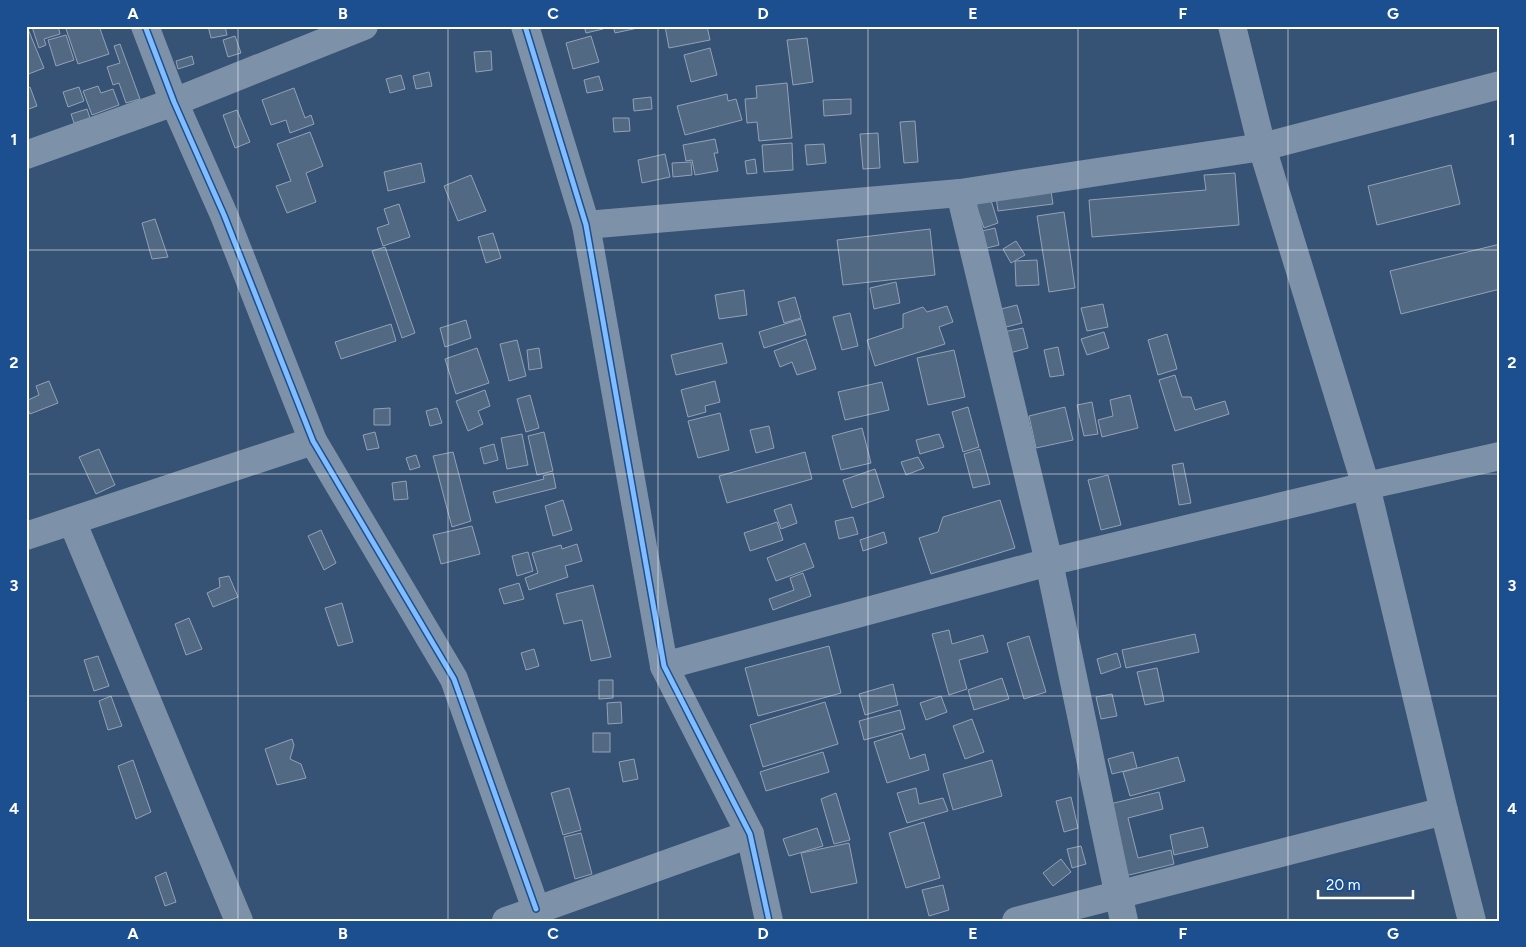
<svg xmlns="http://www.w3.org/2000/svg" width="1526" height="947" font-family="Figtree,sans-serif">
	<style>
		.building { fill: #526984; stroke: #92a2b6 }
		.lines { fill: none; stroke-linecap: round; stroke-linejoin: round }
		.street { stroke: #7d92a8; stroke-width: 28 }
		.cycleway-casing { stroke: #1b4f8f; stroke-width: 8 }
		.cycleway { stroke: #80bcff; stroke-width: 5 }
		.grid { fill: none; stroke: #fff; stroke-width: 1; stroke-opacity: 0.55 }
		.neatline { fill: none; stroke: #fff; stroke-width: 2 }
		.grid-label { font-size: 16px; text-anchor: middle; font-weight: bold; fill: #fff }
	</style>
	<rect width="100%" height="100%" fill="#365274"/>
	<!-- building -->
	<g class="building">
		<polygon points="35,26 58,26 60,34 44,39 46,45 39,48 32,27"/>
		<polygon points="65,26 99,26 109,54 78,64"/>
		<polygon points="208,26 225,26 227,35 211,38"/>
		<polygon points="584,26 602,26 603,29 586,33"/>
		<polygon points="613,26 647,26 615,33"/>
		<polygon points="665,26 707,26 710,40 669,48"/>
		<polygon points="28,29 44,68 26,75 26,30"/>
		<polygon points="66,35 74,60 56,66 48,40"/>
		<polygon points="235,36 241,53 228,57 223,40"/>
		<polygon points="591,36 599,62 573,69 566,43"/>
		<polygon points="807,38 813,82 793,85 787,40"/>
		<polygon points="120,44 140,99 126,103 119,83 113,85 107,67 120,63 114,46"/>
		<polygon points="710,48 717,75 691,82 684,55"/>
		<polygon points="491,51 492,70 476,72 474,52"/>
		<polygon points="192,56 194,64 178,69 176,61"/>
		<polygon points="429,72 432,86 416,89 413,76"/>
		<polygon points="401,75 405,89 390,93 386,79"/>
		<polygon points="599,76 603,90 587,93 584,80"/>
		<polygon points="787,83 792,138 759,141 757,122 747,123 745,99 757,98 756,86"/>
		<polygon points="98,86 101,93 113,89 119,105 92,115 83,91"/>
		<polygon points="30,87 37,106 26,110 26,89"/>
		<polygon points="79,87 84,101 68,107 63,92"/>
		<polygon points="294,88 305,118 311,115 314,124 290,133 286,120 271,125 262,100"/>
		<polygon points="727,94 728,101 736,99 742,120 685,135 677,106"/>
		<polygon points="651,97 652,109 634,111 633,99"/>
		<polygon points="851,99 851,114 824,116 823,100"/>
		<polygon points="87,109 90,118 74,123 71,114"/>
		<polygon points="237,110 250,142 235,148 223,115"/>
		<polygon points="613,118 629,118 630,131 614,132"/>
		<polygon points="915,121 918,162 904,163 900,122"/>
		<polygon points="310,132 323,166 306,173 316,202 287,213 276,186 291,181 277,144"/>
		<polygon points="878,133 880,168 863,169 860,134"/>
		<polygon points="715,139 718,153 714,153 718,171 695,175 692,160 686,161 683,145"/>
		<polygon points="792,143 793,170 764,172 762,145"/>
		<polygon points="824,144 826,163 807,165 805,145"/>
		<polygon points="665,154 670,177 642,183 638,160"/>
		<polygon points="755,159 757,173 747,174 745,161"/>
		<polygon points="691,162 692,175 673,177 672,163"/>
		<polygon points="421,163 425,182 388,191 384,172"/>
		<polygon points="1451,165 1460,204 1377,225 1368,186"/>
		<polygon points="1235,173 1239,225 1092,237 1089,200 1206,190 1204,175"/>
		<polygon points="471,175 486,211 458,221 444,186"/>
		<polygon points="1051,191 1053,204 998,211 996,197"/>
		<polygon points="990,197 998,223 984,228 975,203"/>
		<polygon points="399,204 410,237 383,246 377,228 389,224 384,209"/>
		<polygon points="1064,212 1075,288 1049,292 1037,216"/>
		<polygon points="155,219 168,257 152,259 142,223"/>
		<polygon points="995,228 999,245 987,248 982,231"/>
		<polygon points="930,229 935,275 843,285 837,240"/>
		<polygon points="493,233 501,258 486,263 478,237"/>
		<polygon points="1016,241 1025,255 1011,263 1003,249"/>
		<polygon points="1500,244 1500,289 1401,314 1390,271"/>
		<polygon points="385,247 415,333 402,338 372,251"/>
		<polygon points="1037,260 1039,285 1016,286 1015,261"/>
		<polygon points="896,282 900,303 874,309 870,288"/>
		<polygon points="744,290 747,315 719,319 715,295"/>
		<polygon points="795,297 801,318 784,323 778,302"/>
		<polygon points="1103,304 1108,327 1087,331 1081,308"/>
		<polygon points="1017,305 1022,323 1002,328 997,310"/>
		<polygon points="947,306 953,322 939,327 945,344 875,366 867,340 903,328 903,314 923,307 927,312"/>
		<polygon points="850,313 858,346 842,350 833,317"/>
		<polygon points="801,319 806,335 764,348 759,332"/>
		<polygon points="466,320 471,338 445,347 440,328"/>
		<polygon points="391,324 396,341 341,359 335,342"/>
		<polygon points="1023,328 1028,348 1010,353 1004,332"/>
		<polygon points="1104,332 1109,348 1087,355 1081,339"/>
		<polygon points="1167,334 1177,369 1158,375 1148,340"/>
		<polygon points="806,339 816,369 797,375 792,362 780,367 774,351"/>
		<polygon points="517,340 526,376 509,381 500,344"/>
		<polygon points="722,343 727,363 676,375 671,355"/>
		<polygon points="1058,347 1064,375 1050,377 1044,350"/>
		<polygon points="477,348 489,383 456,394 445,359"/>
		<polygon points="539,348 542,368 529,370 527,350"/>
		<polygon points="954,350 965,397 928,405 917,358"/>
		<polygon points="1175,375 1182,397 1191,397 1195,410 1225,401 1229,414 1175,431 1159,380"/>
		<polygon points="49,381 58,403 30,414 26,406 26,401 39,395 36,386"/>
		<polygon points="715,381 720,402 705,406 706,412 688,417 681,390"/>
		<polygon points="882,382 889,410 845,420 838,392"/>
		<polygon points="485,390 490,406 478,411 483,424 468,431 456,401"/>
		<polygon points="530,395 539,428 526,432 517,399"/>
		<polygon points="1130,395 1138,428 1102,437 1098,420 1113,416 1110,400"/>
		<polygon points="1092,402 1098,434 1084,436 1077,405"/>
		<polygon points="968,407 979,447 963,452 952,412"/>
		<polygon points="1065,407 1073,440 1036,448 1029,416"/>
		<polygon points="390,408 390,425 374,425 374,409"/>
		<polygon points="437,408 442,423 430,426 426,411"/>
		<polygon points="720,413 729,450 698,458 688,421"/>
		<polygon points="769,426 774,448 756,453 750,430"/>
		<polygon points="862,428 871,463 841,470 832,436"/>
		<polygon points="375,432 379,448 367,450 363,435"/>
		<polygon points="544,432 553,471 537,475 528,436"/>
		<polygon points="522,434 528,465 507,469 501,438"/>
		<polygon points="939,434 944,447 920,454 916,440"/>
		<polygon points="494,444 498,460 484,464 480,448"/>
		<polygon points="99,449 115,485 96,494 79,457"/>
		<polygon points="980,449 990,484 973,488 964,454"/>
		<polygon points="453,452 471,521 452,527 433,456"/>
		<polygon points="805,452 812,479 727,503 719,476"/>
		<polygon points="416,455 420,467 410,470 406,458"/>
		<polygon points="918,457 924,468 906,475 901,462"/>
		<polygon points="1183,463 1191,503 1179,505 1172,465"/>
		<polygon points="875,469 884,497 852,508 843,480"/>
		<polygon points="553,473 556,488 496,503 493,492 544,479 543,476"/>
		<polygon points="1108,475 1121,525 1101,530 1088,480"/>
		<polygon points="406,481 408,499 394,500 392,483"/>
		<polygon points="563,500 572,530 553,536 545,506"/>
		<polygon points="1000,500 1015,548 931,574 919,538 938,532 943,517"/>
		<polygon points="791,504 797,523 781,529 774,510"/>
		<polygon points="853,517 858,534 839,539 835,521"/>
		<polygon points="777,522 783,540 750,551 744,533"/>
		<polygon points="472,526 480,554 441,564 433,535"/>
		<polygon points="321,530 336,563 324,570 308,536"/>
		<polygon points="884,532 887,543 863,551 860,540"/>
		<polygon points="805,543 814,567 776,581 767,558"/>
		<polygon points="577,544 582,561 565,566 568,577 529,590 525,578 538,573 532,553 561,545 562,549"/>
		<polygon points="528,552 533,571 517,576 512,556"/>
		<polygon points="803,573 811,596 773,610 769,599 794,590 790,578"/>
		<polygon points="229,576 238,597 213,607 207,593 220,587 219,578"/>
		<polygon points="519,583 524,599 504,604 499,589"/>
		<polygon points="593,585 611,657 591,661 582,620 564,624 556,594"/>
		<polygon points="342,603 353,642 338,646 325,608"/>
		<polygon points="189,618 202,649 186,655 175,624"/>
		<polygon points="949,630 952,644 983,635 988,652 959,660 967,689 949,695 932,634"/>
		<polygon points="1195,634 1199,652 1126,668 1122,650"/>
		<polygon points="1029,636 1046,692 1024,699 1007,643"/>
		<polygon points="829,646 841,693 758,716 745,668"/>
		<polygon points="534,649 539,666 526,670 521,653"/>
		<polygon points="1117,653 1121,667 1101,674 1097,659"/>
		<polygon points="98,656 109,686 94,691 84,660"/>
		<polygon points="1157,668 1164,701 1145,705 1137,672"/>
		<polygon points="1002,678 1009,699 974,710 968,690"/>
		<polygon points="599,680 613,680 613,698 599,699"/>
		<polygon points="893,684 898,705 865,715 859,694"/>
		<polygon points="1112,694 1117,716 1101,719 1096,697"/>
		<polygon points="111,696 122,726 108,730 99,701"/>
		<polygon points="941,696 947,712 926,720 920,703"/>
		<polygon points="621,702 622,723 608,724 607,703"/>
		<polygon points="825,702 838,744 763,767 750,725"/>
		<polygon points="900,710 905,729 864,740 859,721"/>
		<polygon points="972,719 984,752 965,759 953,726"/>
		<rect x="593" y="733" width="17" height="19"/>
		<polygon points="902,733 910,759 925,754 929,770 887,783 874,742"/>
		<polygon points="292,739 294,745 290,759 301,764 306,778 277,785 265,749"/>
		<polygon points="823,752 829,772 766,791 760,772"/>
		<polygon points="1133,752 1137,768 1112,774 1108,759"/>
		<polygon points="1178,757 1185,781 1130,796 1123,772"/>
		<polygon points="634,759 638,779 623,782 619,762"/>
		<polygon points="133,760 151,812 136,819 118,766"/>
		<polygon points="992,760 1002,796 953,810 943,774"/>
		<polygon points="569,788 581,830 563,835 551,793"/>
		<polygon points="916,788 919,804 943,798 948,811 907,823 897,793"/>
		<polygon points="1159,792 1163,809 1128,818 1138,858 1171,850 1174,864 1125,876 1106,805"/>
		<polygon points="836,793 850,840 834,844 821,799"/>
		<polygon points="1071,797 1078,828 1064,832 1056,801"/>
		<polygon points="924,822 940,878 906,888 889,833"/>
		<polygon points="1203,827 1208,847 1174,855 1170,835"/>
		<polygon points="817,828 823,846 789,856 783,839"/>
		<polygon points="581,833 592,874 575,879 564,837"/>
		<polygon points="849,843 857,883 811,893 801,853"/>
		<polygon points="1081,846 1086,864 1072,868 1067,849"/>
		<polygon points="1061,859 1071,872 1053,886 1043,873"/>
		<polygon points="166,872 176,902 165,906 155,877"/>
		<polygon points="943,885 949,910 929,916 922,890"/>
	</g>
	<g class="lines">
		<!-- street -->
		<g class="street">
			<polyline points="145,26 174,102 224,215 313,441 454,679 536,909"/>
			<polyline points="525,26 586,225 664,666 750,834 769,921"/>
			<polyline points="1232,26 1262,147 1366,486 1444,811 1472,921"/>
			<polyline points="26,155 174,102 364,26"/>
			<polyline points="960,193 1049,562 1124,921"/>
			<polyline points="586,225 960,193 1262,147 1500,85"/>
			<polyline points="72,521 239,921"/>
			<polyline points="26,536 313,441"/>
			<polyline points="664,666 1049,562 1366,486 1500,456"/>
			<polyline points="506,921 750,834"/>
			<polyline points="1016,921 1444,811"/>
		</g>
		<!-- cycleway casing -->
		<g class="cycleway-casing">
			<g id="cycleway">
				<polyline points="145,26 174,102 224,215 313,441 454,679 536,909"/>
				<polyline points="525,26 586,225 664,666 750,834 769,921"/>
			</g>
		</g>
		<!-- cycleway -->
		<use href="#cycleway" class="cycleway"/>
	</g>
	<!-- grid -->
	<path class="grid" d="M238,26V921M448,26V921M658,26V921M868,26V921M1078,26V921M1288,26V921M26,250H1500M26,474H1500M26,696H1500"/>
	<!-- border -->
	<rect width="1526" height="947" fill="none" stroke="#1b4f8f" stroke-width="55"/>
	<!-- scale -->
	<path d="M1318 890v8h95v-8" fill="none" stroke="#ffffff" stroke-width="2.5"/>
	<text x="1326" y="890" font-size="15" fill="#ffffff" stroke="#1b4f8f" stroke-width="4" paint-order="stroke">20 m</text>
	<rect x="28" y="28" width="1470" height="892" class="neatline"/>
	<g class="grid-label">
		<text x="133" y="19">A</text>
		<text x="343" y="19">B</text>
		<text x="553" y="19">C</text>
		<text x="763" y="19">D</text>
		<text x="973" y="19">E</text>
		<text x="1183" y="19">F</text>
		<text x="1393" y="19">G</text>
		<text x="14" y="145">1</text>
		<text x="1512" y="145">1</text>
		<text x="14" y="368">2</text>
		<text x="1512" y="368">2</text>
		<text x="14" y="591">3</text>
		<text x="1512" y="591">3</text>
		<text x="14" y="814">4</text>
		<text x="1512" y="814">4</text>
		<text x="133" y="939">A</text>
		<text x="343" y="939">B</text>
		<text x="553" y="939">C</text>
		<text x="763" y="939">D</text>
		<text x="973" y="939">E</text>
		<text x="1183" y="939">F</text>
		<text x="1393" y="939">G</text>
	</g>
</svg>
